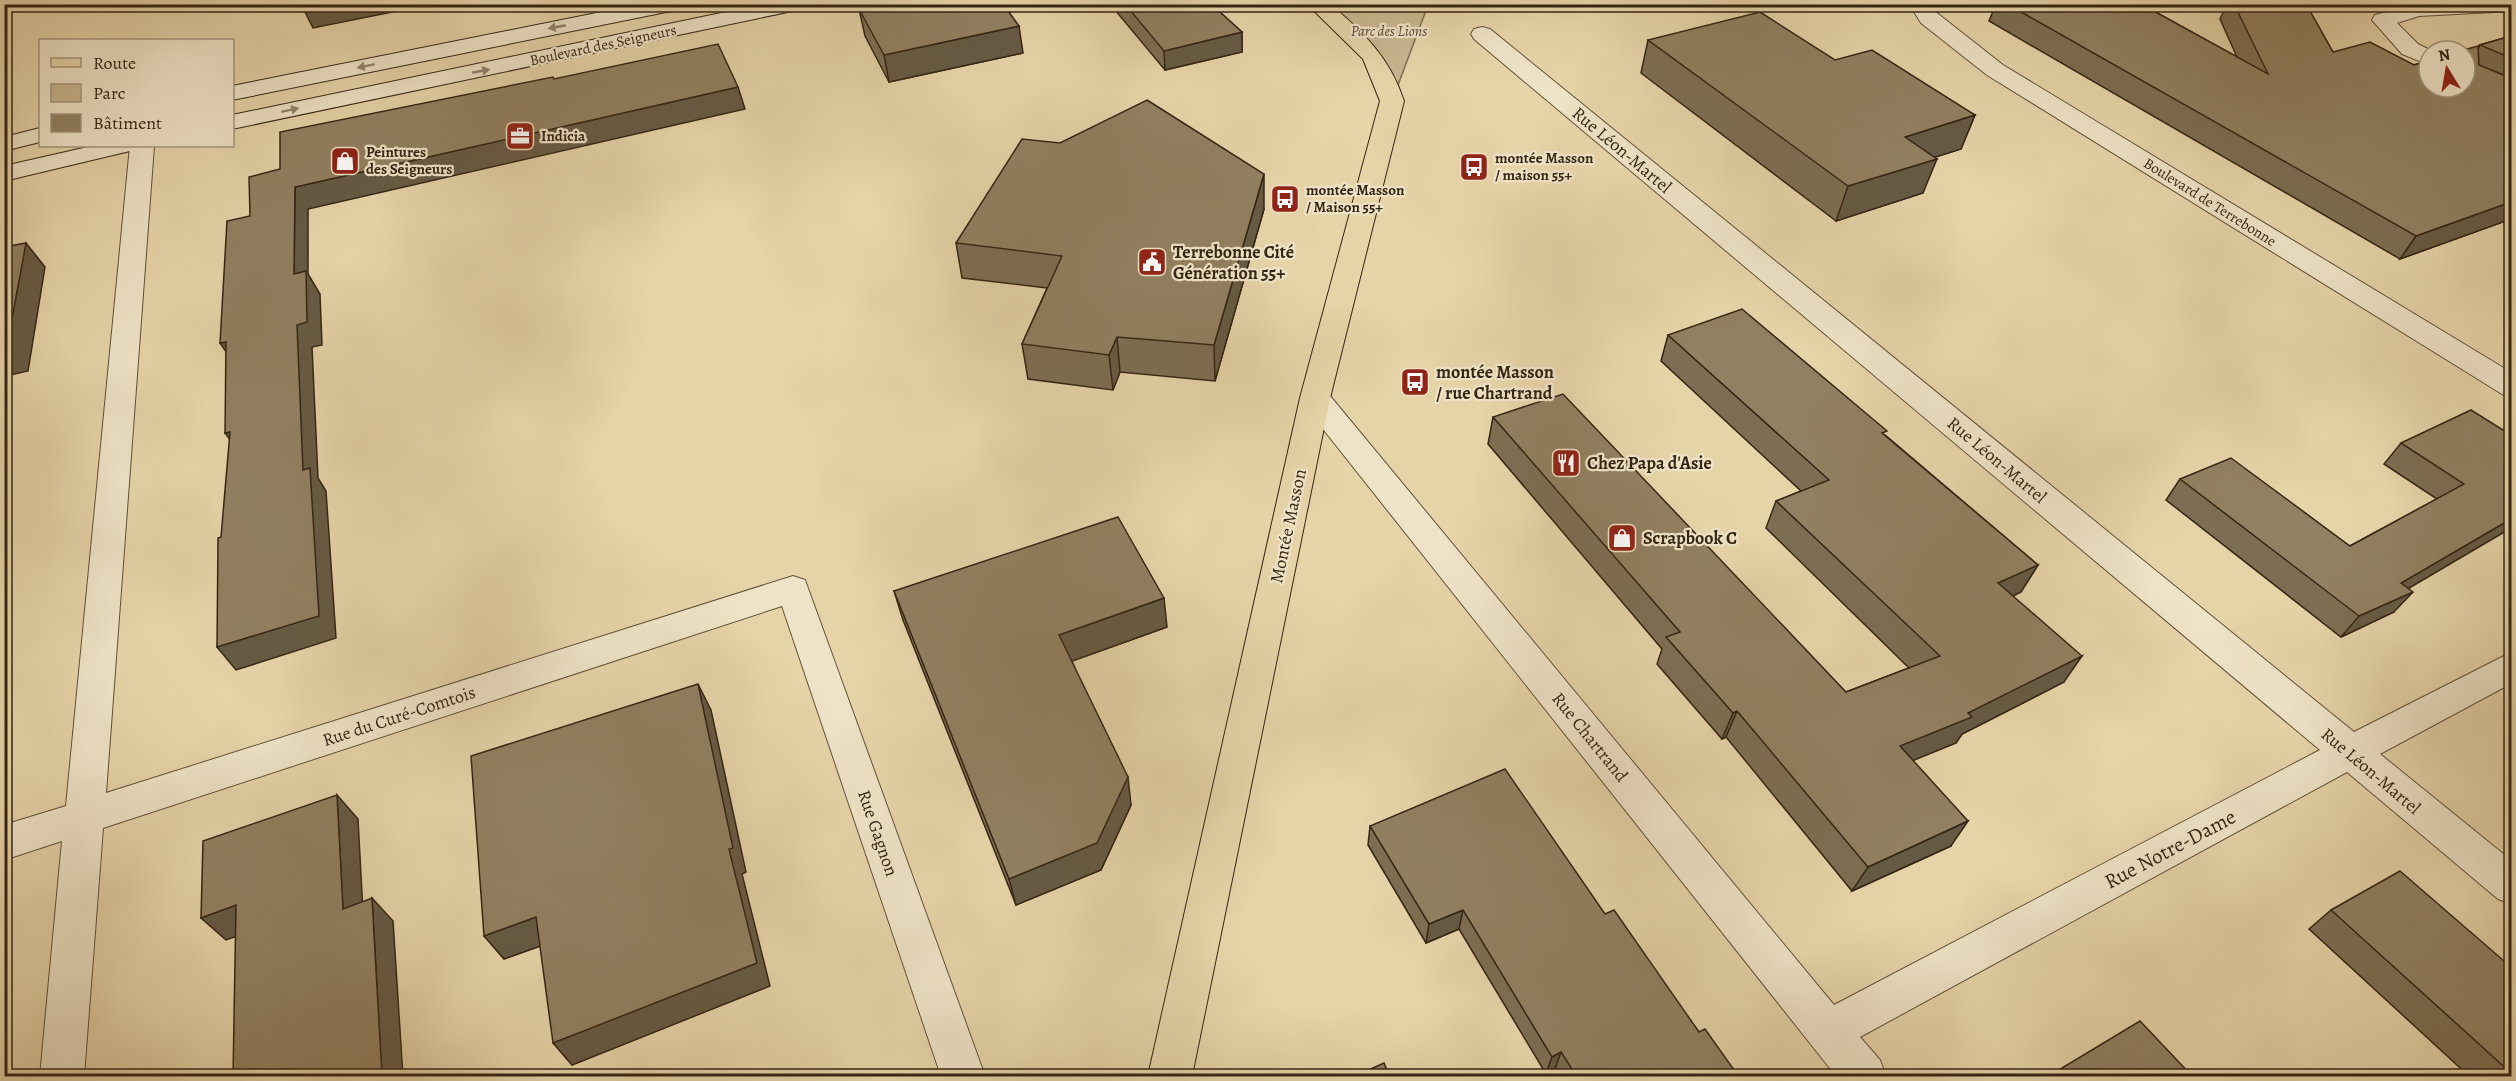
<svg xmlns="http://www.w3.org/2000/svg" width="2516" height="1081" font-family="Alegreya,serif">
	<style>
		.green { fill: #c8b690; stroke: #7e6e52; stroke-width: 1.5 }
		.lines { fill: none; stroke-linecap: round; stroke-linejoin: round }
		.minor-casing { stroke: #615139; stroke-width: 2 }
		.secondary-casing { stroke: #352514; stroke-width: 2 }
		.primary-casing { stroke: #352514; stroke-width: 2 }
		.minor { fill: #efe3c7; fill-rule: evenodd }
		.secondary { fill: #efe3c7; fill-rule: evenodd }
		.primary { fill: #e6d4a9; fill-rule: evenodd }
		.wall { fill: #7d6e53; stroke: #352514; stroke-width: 1.5 }
		.shaded-wall { fill: #665a44; stroke: #352514; stroke-width: 1.5 }
		.building { fill: #918061; stroke: #352514; stroke-width: 1.5 }
		.oneway { fill: #92846e }
		.labels { text-anchor: middle; dominant-baseline: central; stroke-width: 4.5; stroke-linejoin: round; paint-order: stroke }
		.far-park-label { font-size: 15px; font-style: italic; fill: #5a4933; stroke: #efe3c7 }
		.far-street-label { font-size: 15px; fill: #352514; stroke: #efe3c7 }
		.far-poi-label { font-size: 15px; font-weight: bold; fill: #352514; stroke: #efe3c7; text-anchor: start }
		.street-label { font-size: 18px; fill: #352514; stroke: #efe3c7 }
		.poi-label { font-size: 18px; font-weight: bold; fill: #352514; stroke: #efe3c7; text-anchor: start }
		.near-street-label { font-size: 21px; fill: #352514; stroke: #efe3c7 }
	</style>
	<rect width="100%" height="100%" fill="#e6d4a9"/>
	<filter id="stains"><feTurbulence type="fractalNoise" baseFrequency=".00333" numOctaves="4"/><feColorMatrix values="0 0 0 0 .2 0 0 0 0 .09 0 0 0 0 .02 0 0 0 .5 -.17"/></filter>
	<radialGradient id="worn" r=".72"><stop offset=".6" stop-color="#630" stop-opacity="0"/><stop offset="1" stop-color="#630" stop-opacity=".3"/></radialGradient>
	<!-- green -->
	<polygon class="green" points="1316,5 1428,5 1392,101 1385,76"/>
	<g class="lines">
		<!-- minor casing -->
		<g class="minor-casing">
			<g id="minor">
				<polygon points="1909,4 1930,4 1937,13 2003,65 2512,373 2512,397 2502,394 1987,75 1921,23"/>
				<polygon points="2414,4 2512,4 2512,11 2419,16 2397,23 2418,44 2432,51 2429,51 2429,65 2402,54 2372,20 2375,15"/>
				<polygon points="1482,27 1490,29 2354,732 2512,652 2512,683 2380,754 2512,861 2512,904 2498,899 2347,772 1860,1037 1880,1060 1886,1076 1836,1076 1304,405 1300,398 1304,391 1315,388 1326,391 1834,1005 2320,750 1474,39 1471,34 1474,29"/>
				<polygon points="130,146 154,146 106,793 793,576 805,580 985,1076 941,1076 782,606 103,828 84,1076 40,1076 62,841 4,860 4,825 66,806"/>
			</g>
		</g>
		<!-- secondary casing -->
		<g class="secondary-casing">
			<g id="secondary">
				<polygon points="641,4 686,4 684,9 676,10 232,100 232,86"/>
				<polygon points="764,4 807,4 805,9 797,10 232,129 232,115"/>
				<polygon points="40,128 40,142 4,151 4,137"/>
				<polygon points="92,146 133,146 130,151 4,181 4,166"/>
			</g>
		</g>
		<!-- primary casing -->
		<g class="primary-casing">
			<path id="primary" d="M1307,4H1330C1364,33 1390,58 1404,101L1330,398L1192,1076H1148L1300,398L1380,101L1363,59Z"/>
		</g>
		<!-- minor -->
		<use href="#minor" class="minor"/>
		<!-- secondary -->
		<use href="#secondary" class="secondary"/>
		<!-- primary -->
		<use href="#primary" class="primary"/>
	</g>
	<!-- wall -->
	<g class="wall">
		<polygon points="1110,4 1211,4 1242,32 1242,52 1165,70"/>
		<polygon points="1996,4 2141,4 2237,57 2220,19 2227,4 2306,4 2333,52 2414,65 2478,49 2480,45 2511,36 2511,219 2400,259 1989,21"/>
		<polygon points="859,9 1023,53 889,82 865,36"/>
		<polygon points="1648,40 1835,60 1975,115 1961,149 1935,157 1923,193 1836,221 1641,73"/>
		<polygon points="1264,209 1215,381 1120,372 1113,390 1028,379 1022,344 1047,288 962,278 956,243"/>
		<polygon points="1668,335 1885,435 2038,565 2021,592 2013,596 2064,682 1962,734 1956,743 1913,760 1951,846 1852,891 1726,737 1722,739 1657,664 1662,649 1488,444 1493,417 1846,692 1909,668 1766,528 1776,501 1801,491 1661,361"/>
		<polygon points="2471,410 2511,528 2408,588 2394,612 2341,637 2166,500 2180,479 2350,546 2437,499 2384,464 2401,443"/>
		<polygon points="894,591 1167,627 1072,661 1131,805 1101,870 1016,905 903,620"/>
		<polygon points="1370,826 1605,914 1699,1032 1739,1077 1559,1077 1555,1069 1546,1074 1459,929 1426,943 1368,845"/>
		<polygon points="2331,910 2511,967 2511,1077 2470,1077 2309,929"/>
	</g>
	<!-- shaded-wall -->
	<g class="shaded-wall">
		<polygon points="323,4 432,4 313,28 303,8"/>
		<polygon points="1019,26 1023,53 889,82 884,55"/>
		<polygon points="1242,32 1242,52 1165,70 1164,51"/>
		<polygon points="738,87 745,109 308,209 308,274 320,294 322,345 312,347 318,478 326,491 336,638 236,670 217,647 294,274 295,187"/>
		<polygon points="1975,115 1961,149 1892,171 1905,137"/>
		<polygon points="1937,159 1923,193 1836,221 1848,186"/>
		<polygon points="1264,174 1264,209 1215,381 1214,345"/>
		<polygon points="2511,202 2511,219 2400,259 2416,236"/>
		<polygon points="26,243 45,267 28,371 10,375 4,412 4,346"/>
		<polygon points="1117,337 1120,372 1113,390 1109,355"/>
		<polygon points="226,342 236,366 220,343"/>
		<polygon points="230,432 242,456 225,433"/>
		<polygon points="2511,519 2511,528 2382,604 2401,583"/>
		<polygon points="2038,565 2021,592 1983,609 1998,583"/>
		<polygon points="2413,592 2394,612 2341,637 2359,616"/>
		<polygon points="1164,598 1167,627 1064,664 1059,635"/>
		<polygon points="2082,656 2064,682 1962,734 1956,743 1885,772 1900,746"/>
		<polygon points="698,684 711,710 746,872 742,874 770,986 572,1065 553,1043 729,849"/>
		<polygon points="1737,711 1726,737 1722,739 1733,713"/>
		<polygon points="1128,777 1131,805 1101,870 1016,905 1009,879"/>
		<polygon points="337,795 358,819 364,931 343,909"/>
		<polygon points="1968,821 1951,846 1852,891 1868,867"/>
		<polygon points="372,898 393,921 403,1077 382,1077"/>
		<polygon points="236,905 260,928 226,940 201,918"/>
		<polygon points="1463,910 1459,929 1426,943 1429,924"/>
		<polygon points="536,917 555,941 504,959 484,936"/>
		<polygon points="1561,1052 1555,1069 1546,1074 1552,1057"/>
	</g>
	<!-- building -->
	<g class="building">
		<polygon points="303,4 323,4 303,8"/>
		<polygon points="883,4 1003,4 1019,26 884,55 859,9"/>
		<polygon points="1125,4 1211,4 1242,32 1164,51"/>
		<polygon points="2007,4 2141,4 2268,74 2234,4 2306,4 2333,52 2370,42 2414,65 2429,60 2429,87 2465,87 2465,51 2460,51 2478,46 2479,65 2511,78 2511,202 2416,236"/>
		<polygon points="1760,12 1835,60 1872,50 1975,115 1905,137 1937,159 1848,186 1648,40"/>
		<polygon points="2511,36 2511,58 2480,45"/>
		<polygon points="718,44 738,87 295,187 294,274 306,271 307,322 297,325 303,470 310,468 319,616 217,647 218,538 221,537 230,432 225,433 226,342 220,343 227,221 250,216 249,177 280,169 280,132 553,77 554,79"/>
		<polygon points="1147,100 1264,174 1214,345 1117,337 1109,355 1022,344 1062,256 956,243 1022,139 1060,143"/>
		<polygon points="26,243 7,346 4,346 4,247"/>
		<polygon points="1742,309 1887,431 1882,433 2038,565 1998,583 2082,656 1968,713 1972,717 1900,746 1968,821 1868,867 1737,711 1733,713 1666,637 1680,632 1493,417 1563,394 1846,692 1940,656 1776,501 1829,480 1668,335"/>
		<polygon points="2471,410 2511,435 2511,519 2401,583 2413,592 2359,616 2180,479 2231,458 2350,546 2464,484 2401,443"/>
		<polygon points="1118,517 1164,598 1059,635 1128,777 1097,843 1009,879 894,591"/>
		<polygon points="698,684 733,848 729,849 757,963 553,1043 536,917 484,936 471,756"/>
		<polygon points="1505,769 1605,914 1614,910 1699,1032 1705,1029 1739,1077 1577,1077 1561,1052 1552,1057 1463,910 1429,924 1370,826"/>
		<polygon points="337,795 343,909 372,898 382,1077 233,1077 236,905 201,918 203,841"/>
		<polygon points="2400,871 2511,967 2511,1073 2331,910"/>
		<polygon points="2140,1021 2193,1077 2047,1077"/>
		<polygon points="1384,1063 1390,1077 1353,1077"/>
	</g>
	<!-- one-way arrows -->
	<defs><path id="oneway-solid" d="M-6-.8H1V-3.2L6.5 0L1 3.2V.8H-6Z" transform="scale(1.5)"/></defs>
	<g class="oneway">
		<use href="#oneway-solid" transform="translate(557 27) rotate(169)"/>
		<use href="#oneway-solid" transform="translate(366 66) rotate(168)"/>
		<use href="#oneway-solid" transform="translate(481 71) rotate(-11)"/>
		<use href="#oneway-solid" transform="translate(290 110) rotate(-12)"/>
	</g>
	<!-- icons -->
	<defs>
		<g id="office-square" transform="scale(1.5)"><rect x="-9" y="-9" width="18" height="18" rx="4" fill="#8f2418" stroke="#efe3c7"/><path d="M-6-3h4V-5.5h4V-3h4V5H-6ZM-1-4.5V-3h2v-1.5ZM-6 0V1H6V0Z" fill="#fff"/></g>
		<g id="shop-square" transform="scale(1.5)"><rect x="-9" y="-9" width="18" height="18" rx="4" fill="#8f2418" stroke="#efe3c7"/><path d="M-5-2.5h2.3a2.7 3.5 0 0 1 5.4 0H5L5.5 6h-11ZM-1.5-2.5h3a1.5 2.3 0 0 0-3 0Z" fill="#fff"/></g>
		<g id="bus-square" transform="scale(1.5)"><rect x="-9" y="-9" width="18" height="18" rx="4" fill="#8f2418" stroke="#efe3c7"/><path d="M-5-6H5V4H4V6H2V4H-2V6H-4V4H-5ZM-3.5-4V0h7V-4ZM-3.5 1.2v1.5H-2V1.2ZM2 1.2v1.5H3.5V1.2Z" fill="#fff"/></g>
		<g id="civic-square" transform="scale(1.5)"><rect x="-9" y="-9" width="18" height="18" rx="4" fill="#8f2418" stroke="#efe3c7"/><path d="M-.6-6.5H3V-4.5H.6V-3L4-1V1h2V6H-6V1h2V-1L-.6-3ZM-1.2 2.5V6h2.4V2.5Z" fill="#fff"/></g>
		<g id="restaurant-square" transform="scale(1.5)"><rect x="-9" y="-9" width="18" height="18" rx="4" fill="#8f2418" stroke="#efe3c7"/><path d="M-5-6h1v4h1v-4h1v4h1v-4h1v5L-1.5 .5V6h-2V.5L-5-1ZM5-6V6H3V1.5H1.5Q1.5-4 5-6Z" fill="#fff"/></g>
	</defs>
	<g fill-rule="evenodd">
		<use href="#office-square" x="520" y="136"/>
		<use href="#shop-square" x="345" y="161"/>
		<use href="#bus-square" x="1474" y="167"/>
		<use href="#bus-square" x="1285" y="199"/>
		<use href="#civic-square" x="1152" y="262"/>
		<use href="#bus-square" x="1415" y="382"/>
		<use href="#restaurant-square" x="1566" y="463"/>
		<use href="#shop-square" x="1622" y="538"/>
	</g>
	<g class="labels">
		<!-- far-park labels -->
		<g class="far-park-label">
			<text x="1389" y="31">Parc des Lions</text>
		</g>
		<!-- far-street labels -->
		<g class="far-street-label">
			<text transform="translate(603 45) rotate(-12)">Boulevard des Seigneurs</text>
			<text transform="translate(2210 202) rotate(32)">Boulevard de Terrebonne</text>
		</g>
		<!-- far-poi labels -->
		<g class="far-poi-label">
			<text x="541" y="136">Indicia</text>
			<text x="366" y="152">Peintures<tspan x="366" dy="17">des Seigneurs</tspan></text>
			<text x="1495" y="158">montée Masson<tspan x="1495" dy="17">/ maison 55+</tspan></text>
			<text x="1306" y="190">montée Masson<tspan x="1306" dy="17">/ Maison 55+</tspan></text>
		</g>
		<!-- street labels -->
		<g class="street-label">
			<text transform="translate(1622 150) rotate(40)">Rue Léon-Martel</text>
			<text transform="translate(1997 460) rotate(40)">Rue Léon-Martel</text>
			<text transform="translate(1288 526) rotate(-78)">Montée Masson</text>
			<text transform="translate(399 716) rotate(-18)">Rue du Curé-Comtois</text>
			<text transform="translate(1590 737) rotate(51)">Rue Chartrand</text>
			<text transform="translate(2371 771) rotate(40)">Rue Léon-Martel</text>
			<text transform="translate(878 833) rotate(71)">Rue Gagnon</text>
		</g>
		<!-- poi labels -->
		<g class="poi-label">
			<text x="1173" y="252">Terrebonne Cité<tspan x="1173" dy="21">Génération 55+</tspan></text>
			<text x="1436" y="372">montée Masson<tspan x="1436" dy="21">/ rue Chartrand</tspan></text>
			<text x="1587" y="463">Chez Papa d'Asie</text>
			<text x="1643" y="538">Scrapbook C</text>
		</g>
		<!-- near-street labels -->
		<g class="near-street-label">
			<text transform="translate(2170 849) rotate(-28)">Rue Notre-Dame</text>
		</g>
	</g>
	<!-- margin -->
	<rect width="2516" height="1081" fill="none" stroke="#e6d4a9" stroke-width="24"/>
	<rect x="6" y="6" width="2504" height="1069" fill="none" stroke="#352514" stroke-width="3"/>
	<rect x="12" y="12" width="2492" height="1057" fill="none" stroke="#352514" stroke-width="1.5"/>
	<!-- legend -->
	<rect x="39" y="39" width="195" height="108" fill="#efe3c7" stroke="#a5977f" stroke-width="1.5"/>
	<rect x="51" y="58" width="30" height="9" fill="#e6d4a9" stroke="#a5977f" stroke-width="1.5"/>
	<text x="93" y="69" font-size="18" fill="#352514">Route</text>
	<rect x="51" y="84" width="30" height="18" fill="#c8b690" stroke="#a5977f" stroke-width="1.5"/>
	<text x="93" y="99" font-size="18" fill="#352514">Parc</text>
	<rect x="51" y="114" width="30" height="18" fill="#918061" stroke="#a5977f" stroke-width="1.5"/>
	<text x="93" y="129" font-size="18" fill="#352514">Bâtiment</text>
	<!-- north arrow -->
	<g transform="translate(2447 69) rotate(349)"><circle r="28" fill="#efe3c7" stroke="#a5977f" stroke-width="1.5"/>
	<path d="M0-4.5L10 22L0 15L-10 22Z" fill="#8f2418"/>
	<text y="-9" font-size="16" font-weight="bold" text-anchor="middle" fill="#352514">N</text>
	</g>
	<rect width="100%" height="100%" filter="url(#stains)"/>
	<rect width="100%" height="100%" fill="url(#worn)"/>
</svg>
